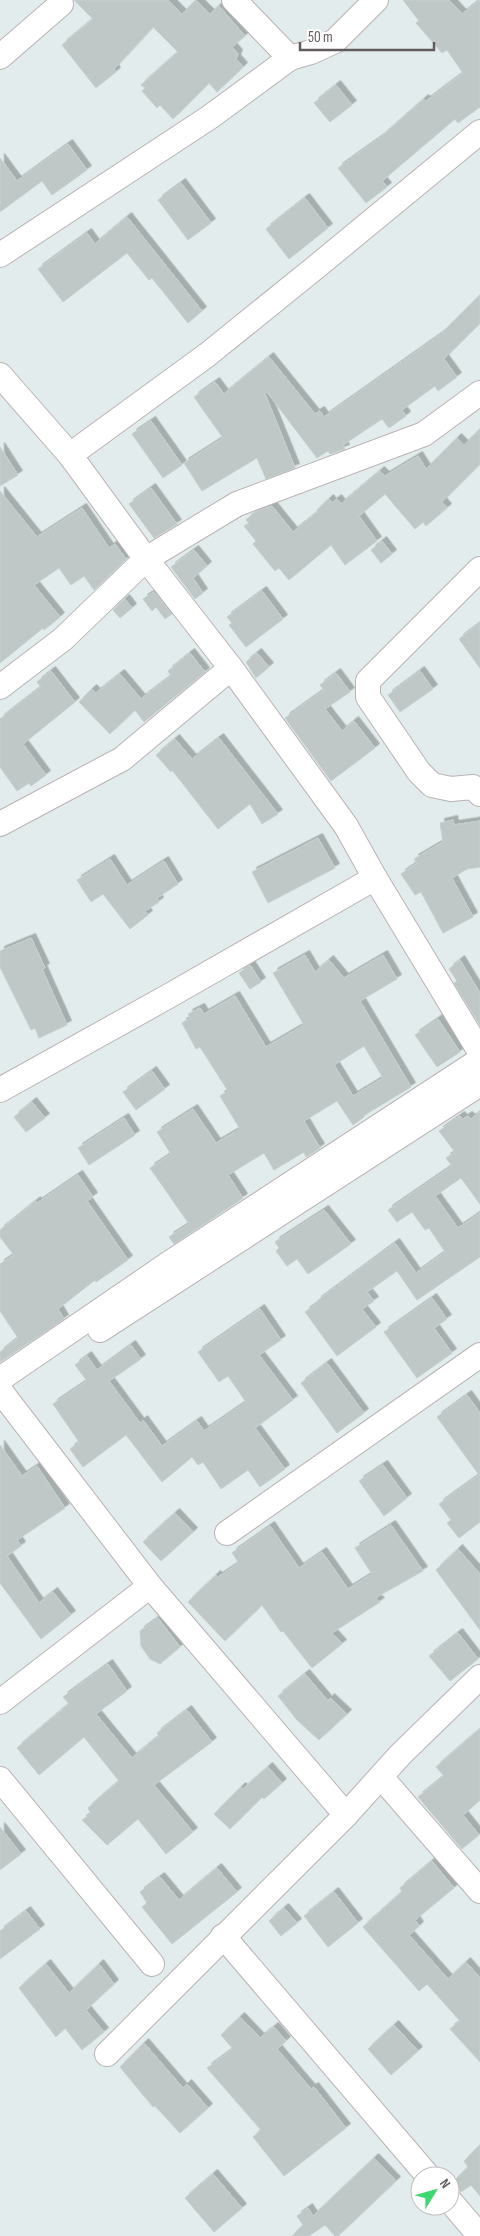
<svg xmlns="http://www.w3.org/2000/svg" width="480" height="2236" font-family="'Sofia Sans Condensed',sans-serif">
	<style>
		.building { fill: #c0c8c7; stroke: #c2d0cf; fill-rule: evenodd; filter: url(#shadow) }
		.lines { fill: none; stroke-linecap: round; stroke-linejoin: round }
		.minor-casing { stroke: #b9b3b4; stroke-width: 26 }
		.minor { stroke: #fff; stroke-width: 24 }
	</style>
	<defs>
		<filter id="shadow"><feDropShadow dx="4.5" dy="-4.5" stdDeviation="0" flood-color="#0004"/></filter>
	</defs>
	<rect width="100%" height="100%" fill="#e3ecec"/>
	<!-- building -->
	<g class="building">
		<polygon points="74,0 168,0 182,14 196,0 210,14 219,6 245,36 232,47 238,54 236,59 243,67 217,92 209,83 173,119 160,105 157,108 142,91 145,88 141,85 178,52 153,27 114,69 116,72 96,88 62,45 93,19"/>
		<polygon points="403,0 449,0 462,14 480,0 480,107 458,123 455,119 382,181 387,187 366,203 338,168 380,138 424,99 426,101 463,73 447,50 442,53 416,23 419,21"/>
		<polygon points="336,85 352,105 330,122 314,103"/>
		<polygon points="68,144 87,170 52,195 42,181 0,212 0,158 17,181"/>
		<polygon points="181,183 211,223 188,240 158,200"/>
		<polygon points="305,198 328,228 289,259 266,229"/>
		<polygon points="127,217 202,311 188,323 152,278 149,280 127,253 63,302 38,269 87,233 95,244"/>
		<polygon points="480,295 480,323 444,359 457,377 438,391 435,386 402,410 406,416 389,428 382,419 343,445 345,449 330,454 328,451 317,458 267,392 265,394 295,468 266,479 257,458 202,491 184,463 223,438 194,397 215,382 224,394 269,357 315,414 320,411 324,417 440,335"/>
		<polygon points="151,421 182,465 163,478 132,434"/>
		<polygon points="480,429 480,464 442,502 447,508 426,526 423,522 415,529 385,494 359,516 377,541 345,565 331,545 289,580 279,568 275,571 253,544 256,541 244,526 249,523 246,520 255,512 272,506 293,532 318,512 317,510 329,499 332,503 337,499 341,504 380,471 385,476 418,456 426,469 457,438 464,445"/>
		<polygon points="0,447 18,475 0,486"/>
		<polygon points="151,488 177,524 154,538 129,504"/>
		<polygon points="0,491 37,537 82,508 109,548 115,544 126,559 94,590 84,576 71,585 59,568 34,585 60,617 44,630 43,628 0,663"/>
		<polygon points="382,541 392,554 381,563 371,550"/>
		<polygon points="194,550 207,566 193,578 203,593 195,599 171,567"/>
		<polygon points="262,591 283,619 246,647 229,625 232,623 227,617"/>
		<polygon points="154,592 172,614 165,619 156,607 152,611 143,599"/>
		<polygon points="125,599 132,608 120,618 113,610"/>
		<polygon points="480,623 480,668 459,639"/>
		<polygon points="190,653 205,672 144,722 135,710 110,734 79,702 92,689 96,693 120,674 141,699 171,676 168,671"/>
		<polygon points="257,653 269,667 256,678 246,662"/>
		<polygon points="51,671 75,702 23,744 46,775 31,786 29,783 17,791 0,767 0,719 41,687 37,682"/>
		<polygon points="420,671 433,689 400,712 388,695"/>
		<polygon points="336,673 350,692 325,709 342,731 354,721 375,748 331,781 285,718 324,690 320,685"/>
		<polygon points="219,738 278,814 262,824 250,804 218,829 172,770 171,772 156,755 175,739 192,759"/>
		<polygon points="453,820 454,825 480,821 480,867 467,869 452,878 473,917 443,933 421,892 415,895 401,874 417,863 414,859 443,842 440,823"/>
		<polygon points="318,838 335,868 268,903 252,872"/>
		<polygon points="110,859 127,885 164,861 178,884 157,898 159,902 145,911 148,915 130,929 103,894 91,902 77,880"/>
		<polygon points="31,938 45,968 42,969 67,1025 39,1038 35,1028 31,1030 0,967 0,951"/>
		<path d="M305,955L315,972L329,960L344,978L383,955L397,979L360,1001L411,1087L363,1116L364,1117L353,1125L337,1101L304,1121L320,1148L306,1157L304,1152L274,1170L264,1153L228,1175L243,1198L174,1244L169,1237L189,1224L150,1168L171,1154L157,1132L193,1109L216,1143L240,1129L220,1096L228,1091L200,1047L196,1049L182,1023L190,1018L188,1014L200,1008L204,1014L235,996L266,1047L304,1025L273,973ZM364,1046L383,1078L353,1096L334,1065Z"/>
		<polygon points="460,960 480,993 480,1025 454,983 457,981 449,969"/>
		<polygon points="250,965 261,982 250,989 239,973"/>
		<polygon points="438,1019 460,1052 437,1067 415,1035"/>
		<polygon points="152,1071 165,1089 136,1110 123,1092"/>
		<polygon points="32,1102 45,1118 26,1132 14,1117"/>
		<polygon points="480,1112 480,1204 461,1178 435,1196 458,1228 480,1213 480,1257 417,1300 397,1271 367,1292 374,1301 362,1309 376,1327 337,1356 305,1312 318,1303 317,1301 395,1243 416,1273 445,1252 429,1228 425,1230 412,1212 397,1222 388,1210 452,1166 446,1158 455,1152 439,1131 460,1116 463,1119 468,1116 471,1119"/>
		<polygon points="124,1118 135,1135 89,1165 78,1148"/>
		<polygon points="78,1175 93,1197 87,1201 128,1260 96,1282 95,1280 58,1309 64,1319 0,1362 0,1352 18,1338 0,1311 0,1264 14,1255 0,1237 0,1230 36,1201 37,1203"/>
		<polygon points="324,1210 351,1244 308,1274 297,1259 287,1266 276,1251 279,1248 275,1242"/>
		<polygon points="432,1298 447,1319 434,1328 452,1353 417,1378 384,1332"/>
		<polygon points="260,1309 281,1340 259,1355 293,1400 255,1428 285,1469 260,1487 248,1470 221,1489 203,1462 198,1465 192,1457 162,1482 126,1435 83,1467 70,1449 79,1442 53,1404 87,1381 75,1365 87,1356 97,1370 131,1345 141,1359 109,1381 140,1423 143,1420 162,1446 197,1421 204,1431 246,1402 228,1376 219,1382 198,1352"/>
		<polygon points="327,1363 364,1413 337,1433 301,1383"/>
		<polygon points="467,1395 480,1413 480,1522 459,1538 447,1523 451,1520 439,1504 479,1475 437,1417"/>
		<polygon points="0,1445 22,1476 37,1466 65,1508 17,1540 21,1546 7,1556 39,1603 53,1592 71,1615 41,1639 0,1583"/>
		<polygon points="383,1465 407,1498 384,1516 359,1481"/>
		<polygon points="175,1513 193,1532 161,1561 143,1542"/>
		<polygon points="391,1525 423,1571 375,1598 380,1602 332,1633 342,1644 312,1668 283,1631 281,1632 262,1605 225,1641 188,1602 216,1575 218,1577 239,1563 232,1553 270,1526 299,1568 322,1552 348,1589 372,1574 355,1548"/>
		<polygon points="458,1549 480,1574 480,1630 436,1570"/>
		<polygon points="158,1618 180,1647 160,1664 150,1659 141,1646 140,1631"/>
		<polygon points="458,1633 478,1659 450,1681 429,1656"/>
		<polygon points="108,1664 127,1691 96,1714 132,1758 159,1736 157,1733 187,1710 212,1742 154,1785 193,1832 166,1854 138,1819 107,1845 82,1820 91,1814 88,1808 119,1781 84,1737 39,1775 17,1748 69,1704 63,1697"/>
		<polygon points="305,1674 328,1701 330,1698 347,1714 319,1740 297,1720 278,1696"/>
		<polygon points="480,1729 480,1800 463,1815 479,1835 462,1849 418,1797 444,1776 436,1767"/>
		<polygon points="268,1767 282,1783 264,1799 262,1797 230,1829 214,1814 241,1787 243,1789"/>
		<polygon points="0,1827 21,1854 0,1870"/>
		<polygon points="432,1861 454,1888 415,1920 419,1926 409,1935 448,1979 466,1962 480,1978 480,2062 450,2029 460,2021 427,1984 419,1991 363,1927 402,1892 400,1888"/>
		<polygon points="217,1868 237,1892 172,1944 142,1907 147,1903 140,1892 160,1877 179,1900"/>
		<polygon points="334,1892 358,1923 328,1947 304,1916"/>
		<polygon points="284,1908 297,1923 281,1936 269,1921"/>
		<polygon points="26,1911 40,1929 0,1959 0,1931"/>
		<polygon points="46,1964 69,1993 99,1964 114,1984 86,2010 104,2032 82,2050 65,2028 56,2037 19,1988"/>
		<polygon points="240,2017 260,2038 274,2027 286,2041 277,2049 311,2089 314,2087 346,2128 284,2176 253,2137 261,2130 207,2068 233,2049 221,2035"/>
		<polygon points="394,2025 418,2051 391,2075 368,2049"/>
		<polygon points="144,2043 183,2088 187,2084 208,2108 180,2133 155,2106 153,2107 120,2067"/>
		<polygon points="480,2145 480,2196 471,2185 461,2192 453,2182 468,2167 464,2161"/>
		<polygon points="374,2158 396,2181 338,2236 335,2236 325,2225 309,2236 292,2236 303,2225 297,2216 308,2208 313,2216"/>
		<polygon points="213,2174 242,2208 214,2232 185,2198"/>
	</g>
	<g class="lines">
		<!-- minor casing -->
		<g class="minor-casing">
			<g id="minor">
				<polyline points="234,0 290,58"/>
				<polyline points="0,57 61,4"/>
				<polyline points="0,255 210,117 290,58 311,52 335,41 376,0"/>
				<polyline points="0,375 70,455 146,559 231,668 346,826 375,878 480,1052"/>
				<polyline points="70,455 207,355 316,267 480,132"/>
				<polyline points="480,569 368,681 368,697 419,772 432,785 451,789 473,787 480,794"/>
				<polyline points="0,687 63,639 146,559 237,504 424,434 480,393"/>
				<polyline points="0,824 122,759 231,668"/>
				<polyline points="0,1090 167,997 375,878"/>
				<polyline points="100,1330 480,1084"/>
				<polyline points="0,1379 168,1264 480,1060"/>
				<polyline points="2,1393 150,1586 346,1815"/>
				<polyline points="227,1533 480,1355"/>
				<polyline points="0,1702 150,1586"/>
				<polyline points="381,1777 480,1891"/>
				<polyline points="0,1779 152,1964"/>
				<polyline points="223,1936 428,2176"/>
				<polyline points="107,2054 346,1815 400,1755 480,1677"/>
				<polyline points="450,2201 480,2236"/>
			</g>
		</g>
		<!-- minor -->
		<use href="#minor" class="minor"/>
	</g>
	<!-- north arrow -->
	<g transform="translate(435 2191) rotate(53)"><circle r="24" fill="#ffffff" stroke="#c0bdbe"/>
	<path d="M0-4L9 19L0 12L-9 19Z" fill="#3ed76f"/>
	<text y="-8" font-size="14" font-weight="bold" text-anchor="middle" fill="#625b5d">N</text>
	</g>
	<!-- scale -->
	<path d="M300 42v8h134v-8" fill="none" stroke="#625b5d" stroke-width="2.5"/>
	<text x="308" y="42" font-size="15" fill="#625b5d" stroke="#ffffff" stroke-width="4" paint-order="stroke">50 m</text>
</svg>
